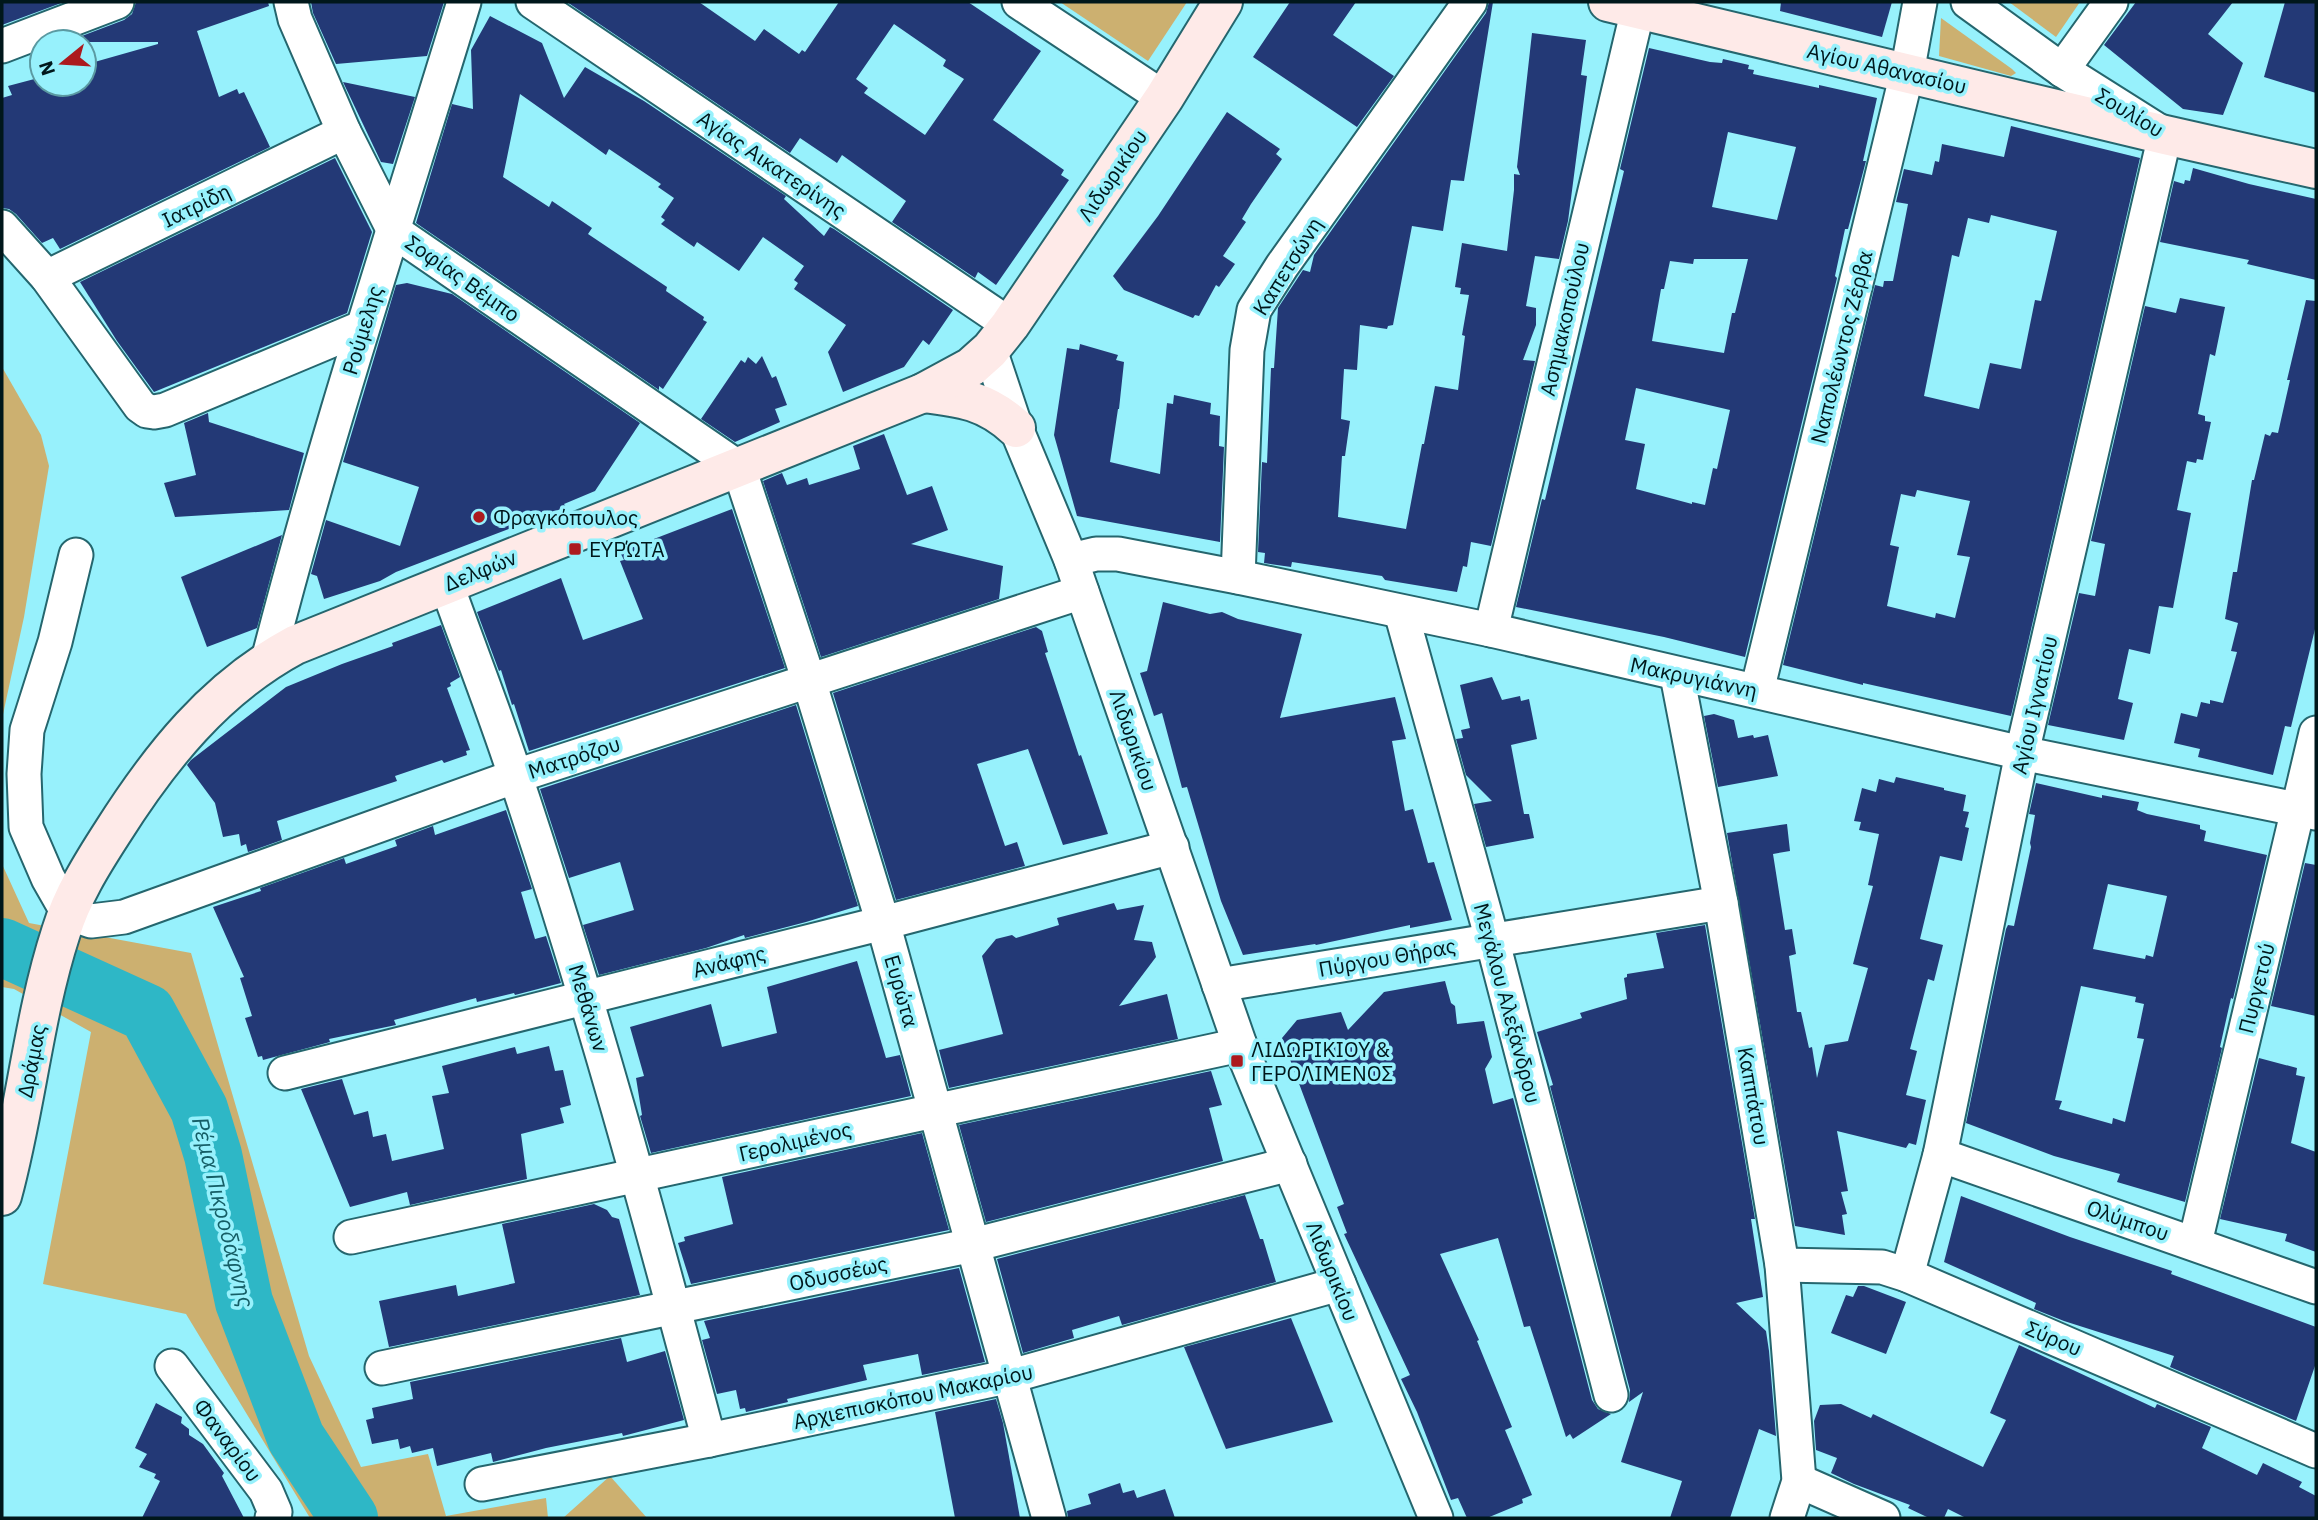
<svg xmlns="http://www.w3.org/2000/svg" width="2318" height="1520" font-family="'IBM Plex Sans',sans-serif">
	<style>
		.green { fill: #ccb070 }
		.lines { fill: none; stroke-linecap: round; stroke-linejoin: round }
		.river { stroke: #2eb7c6; stroke-width: 58 }
		.building { fill: #233976; fill-rule: evenodd }
		.street-casing { stroke: #25666e; stroke-width: 37 }
		.secondary-casing { stroke: #25666e; stroke-width: 42 }
		.street { stroke: #fff; stroke-width: 33 }
		.secondary { stroke: #feeae8; stroke-width: 38 }
		.poi-dot { fill: #ac1a1e; stroke: #97f1fc; stroke-width: 2.5 }
		.labels { text-anchor: middle; dominant-baseline: central; stroke-width: 7; stroke-linejoin: round; paint-order: stroke }
		.street-label { font-size: 21px; fill: #00171b; stroke: #97f1fc }
		.poi-label { font-size: 21px; fill: #00171b; stroke: #97f1fc; text-anchor: start }
		.water-label { font-size: 23px; font-style: italic; fill: #155e66; stroke: #97f1fc }
	</style>
	<rect width="100%" height="100%" fill="#97f1fc"/>
	<!-- green -->
	<g class="green">
		<polygon points="1060,2 1187,2 1148,61"/>
		<polygon points="2009,2 2080,2 2056,37"/>
		<polygon points="1941,18 2012,69 2016,73 2011,76 1939,56"/>
		<polygon points="2,367 41,435 49,466 24,617 2,719"/>
		<polygon points="2,864 29,923 191,953 309,1356 361,1467 428,1454 446,1516 546,1498 548,1518 310,1518 186,1314 43,1284 91,1032 14,989 2,987"/>
		<polygon points="610,1476 647,1518 563,1518"/>
	</g>
	<g class="lines">
		<!-- river -->
		<polyline class="river" points="2,947 147,1013 199,1109 213,1155 244,1302 296,1438 349,1518"/>
	</g>
	<!-- building -->
	<g class="building">
		<polygon points="2,2 64,2 2,25"/>
		<polygon points="136,2 268,2 269,6 197,31 219,97 237,89 239,94 244,92 270,147 60,249 53,238 42,243 16,214 9,209 2,208 2,98 12,95 8,86 42,77 42,84 84,84 84,65 158,44 158,42 66,42 124,20 132,14"/>
		<polygon points="311,2 444,2 427,56 336,64 313,13"/>
		<path d="M567,2H699L755,41L764,29L799,54L802,50L805,52L839,2H968L1041,51L993,120L1064,170L1061,175L1069,180L996,285L978,272L975,278L892,222L906,201L842,155L837,163L800,138L790,153ZM894,24L946,60L943,66L964,79L925,135L864,93L868,88L856,79Z"/>
		<polygon points="1290,2 1356,2 1333,35 1394,76 1357,127 1253,57"/>
		<polygon points="1489,2 1493,2 1464,181 1451,180 1443,231 1412,226 1393,325 1388,326 1387,329 1360,325 1357,370 1344,369 1341,419 1350,421 1345,456 1342,456 1338,517 1406,529 1422,444 1424,444 1435,386 1458,390 1465,336 1462,335 1469,295 1460,294 1461,288 1455,287 1462,243 1507,251 1514,190 1514,174 1520,175 1517,167 1532,33 1586,40 1581,75 1587,76 1568,221 1559,259 1535,256 1526,306 1536,308 1536,325 1523,360 1535,361 1491,546 1471,542 1467,567 1463,566 1457,592 1385,580 1382,576 1292,562 1291,567 1264,563 1265,553 1258,552 1262,462 1267,463 1271,368 1274,368 1278,308 1303,270 1310,272 1314,255 1486,13"/>
		<polygon points="1781,2 1892,2 1882,37 1780,11"/>
		<polygon points="2136,2 2233,2 2208,34 2243,63 2223,115 2183,109 2104,45"/>
		<polygon points="2285,2 2316,2 2316,93 2264,77"/>
		<polygon points="490,16 542,43 564,98 585,67 644,101 786,196 784,199 824,236 830,227 834,229 953,310 929,345 923,340 904,367 843,392 828,352 846,325 794,289 798,283 794,280 804,266 763,237 739,271 697,242 694,247 661,224 665,220 661,217 674,198 658,187 661,184 609,149 606,155 520,94 503,177 549,207 552,201 592,228 588,234 667,287 666,291 704,317 703,320 707,322 663,389 659,386 659,390 416,223 452,104 473,109 471,50"/>
		<path d="M1649,48L1710,62L1722,63L1723,59L1749,65L1748,69L1754,70L1753,74L1819,88V85L1877,98L1863,161H1866L1848,229H1845L1835,276L1837,278L1745,657L1664,637L1516,607L1542,499L1545,500L1624,171L1620,169ZM1728,132L1796,147L1777,220L1712,207ZM1694,259H1748L1735,313H1732L1724,353L1652,341L1661,289H1664L1670,261L1693,264ZM1636,388L1730,410L1717,469L1713,468L1705,505L1692,502V504L1636,489L1645,444L1625,440Z"/>
		<polygon points="343,82 415,97 393,164 381,162"/>
		<polygon points="1227,112 1280,149 1276,154 1282,159 1251,204 1242,219 1246,222 1223,256 1235,264 1219,287 1216,285 1199,316 1195,315 1193,318 1124,290 1113,276 1158,216"/>
		<path d="M2011,126L2140,158L2011,716L1863,683V685L1783,665L1875,285L1883,287L1884,281H1893L1908,204L1896,202L1904,169L1932,175L1935,161L1939,162L1942,144L2004,157ZM1991,215L2057,231L2041,301L2035,300L2021,369L1990,363L1979,409L1924,396L1952,255L1959,257L1968,218L1989,223ZM1917,490L1970,501L1957,555L1970,557L1955,618L1936,613L1935,618L1887,606L1899,547L1890,545L1901,494L1915,497Z"/>
		<polygon points="335,158 372,232 347,313 154,392 117,341 80,282"/>
		<polygon points="2193,168 2249,184 2316,199 2316,280 2247,264 2249,260 2160,242 2174,181 2184,184 2185,180 2190,181"/>
		<polygon points="407,283 452,294 640,423 595,491 564,504 566,507 396,572 380,581 324,599 317,576 311,574 326,520 400,546 419,487 343,462 396,285"/>
		<polygon points="2180,298 2225,307 2215,356 2210,354 2198,414 2205,416 2205,421 2211,422 2203,460 2197,459 2196,463 2187,461 2177,510 2191,513 2173,608 2159,606 2150,654 2129,649 2118,699 2133,703 2124,740 2048,725 2079,593 2095,596 2105,544 2091,541 2145,306 2176,313"/>
		<polygon points="2306,300 2316,301 2316,625 2291,727 2285,726 2273,775 2198,757 2200,749 2174,743 2181,713 2197,717 2201,702 2210,704 2210,700 2223,703 2237,652 2231,651 2238,623 2225,619 2233,572 2237,572 2252,480 2254,480 2265,434 2270,436 2272,432 2278,433 2290,380 2287,380"/>
		<polygon points="1080,344 1118,355 1116,360 1124,362 1119,409 1118,409 1110,462 1160,474 1167,403 1173,404 1174,395 1211,403 1210,414 1220,416 1219,446 1224,447 1220,542 1077,516 1054,435 1067,348 1079,350"/>
		<polygon points="762,356 772,378 776,376 787,405 775,409 780,422 735,442 701,419 741,360 745,363 748,357 756,364"/>
		<polygon points="208,413 209,422 304,453 289,510 175,517 164,483 196,475 184,423"/>
		<polygon points="884,434 907,495 932,486 948,530 911,544 1003,566 999,599 821,657 763,481 782,473 787,485 807,478 809,485 860,469 853,446"/>
		<polygon points="732,509 785,668 529,751 514,704 512,705 501,670 499,671 477,612 561,578 583,640 643,619 620,561 624,560 620,552"/>
		<polygon points="282,535 257,628 207,647 181,577"/>
		<polygon points="1163,602 1210,614 1222,612 1238,619 1302,634 1280,718 1395,697 1406,739 1392,741 1405,811 1413,809 1428,863 1434,862 1452,920 1410,928 1410,925 1316,945 1315,944 1243,955 1221,901 1187,787 1182,788 1162,713 1154,716 1140,673 1147,671"/>
		<polygon points="441,625 460,677 450,683 451,686 447,688 470,750 466,751 467,755 444,763 442,760 395,776 397,781 277,821 282,840 248,852 246,844 241,846 239,834 223,837 215,803 187,765 191,760 286,687 342,664 393,646 392,643"/>
		<polygon points="1036,627 1042,631 1048,652 1045,653 1079,756 1081,755 1108,834 1063,845 1028,749 977,764 1005,846 1017,842 1025,866 896,900 833,693"/>
		<polygon points="1492,677 1502,700 1520,696 1521,701 1529,699 1537,739 1511,745 1524,814 1529,814 1534,838 1486,847 1474,804 1492,801 1466,775 1456,739 1463,738 1461,730 1470,728 1460,685"/>
		<polygon points="796,705 858,906 806,922 745,938 744,935 706,948 599,975 583,925 634,910 620,862 569,878 540,789"/>
		<polygon points="1714,714 1734,720 1738,738 1753,735 1754,738 1768,735 1778,776 1718,787 1704,716"/>
		<polygon points="1896,777 1944,788 1944,790 1966,795 1963,811 1969,812 1965,827 1969,828 1962,861 1940,856 1920,939 1943,945 1934,981 1928,979 1910,1049 1917,1051 1906,1095 1926,1100 1916,1145 1909,1143 1906,1148 1837,1131 1848,1191 1841,1192 1847,1214 1842,1215 1845,1235 1795,1226 1727,833 1787,824 1790,851 1773,854 1785,930 1792,929 1796,954 1789,956 1797,1012 1801,1012 1809,1048 1812,1047 1817,1078 1825,1045 1848,1041 1868,968 1853,964 1873,886 1868,885 1879,834 1859,830 1861,822 1854,821 1862,788 1876,792 1879,779 1894,783"/>
		<path d="M2036,783L2102,798V795L2139,802L2137,810L2147,814L2200,825V829L2206,831L2204,841L2267,855L2233,999L2231,998L2220,1047L2222,1048L2185,1202L2117,1182L2120,1174L2054,1156L1966,1123L2006,929L2008,925L2014,926L2031,847L2030,843L2035,815L2029,814ZM2108,884L2167,896L2153,957L2146,955L2145,959L2093,949ZM2081,986L2136,997L2135,1002L2144,1004L2137,1038L2144,1039L2125,1122L2113,1118L2112,1124L2059,1109L2062,1101L2055,1100Z"/>
		<polygon points="506,810 532,889 521,892 535,939 546,936 561,983 515,995 514,993 477,1002 476,998 394,1020 396,1025 329,1039 330,1042 263,1060 262,1056 258,1057 245,1018 252,1016 240,978 244,977 213,907 261,891 260,888 344,858 346,864 397,846 395,840 433,826 435,835"/>
		<polygon points="2305,863 2316,865 2316,1016 2271,1006"/>
		<polygon points="1114,903 1117,910 1144,905 1134,940 1152,942 1156,957 1119,1006 1167,994 1178,1039 949,1088 939,1050 1003,1034 982,956 996,939 1012,935 1016,938 1059,925 1057,918"/>
		<polygon points="1705,925 1755,1219 1751,1219 1763,1297 1736,1303 1766,1331 1769,1351 1776,1436 1759,1429 1730,1518 1670,1518 1682,1481 1621,1462 1643,1392 1629,1402 1630,1390 1550,1086 1553,1085 1537,1032 1582,1018 1580,1013 1627,999 1624,978 1627,977 1627,974 1664,968 1656,933"/>
		<polygon points="857,961 886,1058 900,1055 911,1096 651,1153 640,1116 642,1115 636,1078 644,1076 630,1027 711,1004 722,1047 777,1033 767,987"/>
		<polygon points="1445,981 1451,1003 1455,1006 1457,1024 1484,1021 1492,1057 1485,1069 1493,1104 1513,1098 1592,1400 1598,1409 1611,1414 1573,1439 1570,1434 1566,1437 1530,1326 1524,1327 1498,1238 1440,1254 1479,1340 1477,1341 1512,1427 1505,1430 1532,1495 1522,1499 1523,1503 1487,1518 1467,1518 1458,1498 1451,1500 1417,1412 1401,1379 1410,1375 1344,1234 1347,1233 1337,1207 1344,1204 1282,1038 1297,1020 1341,1012 1348,1030 1384,992"/>
		<polygon points="549,1046 555,1071 563,1070 571,1105 560,1108 564,1123 521,1134 527,1179 410,1205 407,1192 350,1207 301,1089 342,1079 354,1115 368,1111 373,1137 386,1134 392,1161 444,1149 432,1096 449,1093 442,1066 515,1047 517,1054"/>
		<polygon points="2259,1058 2297,1068 2296,1075 2305,1077 2291,1143 2316,1152 2316,1252 2285,1241 2287,1234 2220,1219"/>
		<polygon points="1211,1071 1222,1105 1209,1108 1223,1161 986,1222 959,1125"/>
		<polygon points="922,1133 949,1230 691,1284 678,1243 685,1241 684,1237 733,1224 722,1177"/>
		<polygon points="1245,1195 1260,1239 1263,1239 1276,1282 1122,1325 1119,1316 1072,1330 1074,1338 1023,1353 997,1259"/>
		<polygon points="1961,1196 2070,1237 2172,1271 2171,1274 2316,1327 2316,1363 2296,1421 2170,1367 2174,1356 2064,1321 2034,1309 2036,1303 1944,1262"/>
		<polygon points="594,1204 607,1210 612,1217 619,1219 640,1295 389,1347 379,1301 456,1285 458,1296 515,1283 502,1224"/>
		<polygon points="959,1268 985,1362 922,1375 918,1354 863,1365 867,1380 787,1399 788,1402 746,1412 745,1408 740,1409 736,1390 717,1394 702,1340 710,1338 704,1321"/>
		<polygon points="1858,1286 1864,1286 1906,1302 1886,1354 1831,1333 1846,1295 1853,1297"/>
		<polygon points="1291,1318 1333,1422 1226,1449 1184,1347"/>
		<polygon points="621,1338 627,1362 665,1351 684,1420 623,1436 622,1433 546,1448 493,1462 491,1453 437,1466 433,1448 412,1453 410,1446 400,1449 398,1439 372,1444 366,1420 374,1418 372,1408 413,1399 410,1382"/>
		<polygon points="2019,1345 2155,1408 2157,1404 2211,1427 2202,1448 2257,1475 2263,1463 2302,1482 2299,1487 2316,1496 2316,1518 1966,1518 1948,1509 1944,1518 1929,1518 1908,1508 1910,1505 1854,1484 1831,1473 1837,1458 1816,1450 1814,1421 1820,1405 1841,1404 1871,1418 1873,1414 1983,1467 2006,1420 1990,1413"/>
		<polygon points="996,1399 1003,1423 1020,1518 955,1518 935,1412"/>
		<polygon points="156,1403 182,1417 181,1423 189,1429 189,1435 203,1444 224,1473 222,1476 244,1518 142,1518 160,1481 154,1478 156,1474 139,1467 147,1454 135,1448"/>
		<polygon points="1120,1483 1123,1493 1134,1490 1137,1498 1165,1489 1175,1518 1068,1518 1067,1511 1091,1504 1088,1494"/>
	</g>
	<g class="lines">
		<!-- street casing -->
		<g class="street-casing">
			<g id="street">
				<polyline points="291,2 295,19 344,132 394,231 739,468 809,681 883,923 1049,1518"/>
				<polyline points="533,2 1010,325"/>
				<polyline points="1019,2 1164,98"/>
				<polyline points="2,46 117,2"/>
				<polyline points="2062,70 2111,2"/>
				<polyline points="2,227 47,277 140,406 147,411 154,412 165,410 361,328"/>
				<polyline points="47,277 344,132"/>
				<polyline points="990,350 1016,428 1071,560 1240,1045 1436,1518"/>
				<polyline points="76,555 55,642 27,730 24,774 26,827 48,878 68,913 91,921 124,917 516,776 1082,592"/>
				<polyline points="1071,560 1096,554 1118,554 1238,577 1491,630 2022,753 2316,813"/>
				<polyline points="1238,577 1247,350 1254,310 1282,266 1470,2"/>
				<path d="M446,583C469,648 495,713 516,778C589,996 650,1218 709,1440"/>
				<polyline points="1401,612 1492,939 1611,1395"/>
				<polyline points="1491,630 1638,9"/>
				<path d="M268,660C325,438 397,221 464,2"/>
				<polyline points="1677,675 1721,903 1782,1265 1799,1481 1787,1518"/>
				<polyline points="1757,691 1907,73 1920,2"/>
				<polyline points="1219,985 1721,903"/>
				<polyline points="285,1073 883,923 1172,847"/>
				<polyline points="1940,1155 2316,1287"/>
				<polyline points="351,1237 1240,1045"/>
				<polyline points="2195,1243 2316,733"/>
				<polyline points="1782,1265 1882,1267 1907,1275 2316,1451"/>
				<polyline points="1907,1275 1940,1155 2022,753 2165,135 2062,70 1968,2"/>
				<polyline points="172,1366 266,1491 275,1512 272,1518"/>
				<polyline points="382,1368 973,1245 1290,1164"/>
				<polyline points="1799,1481 1883,1518"/>
				<polyline points="482,1484 709,1440 1011,1376 1339,1284"/>
			</g>
		</g>
		<!-- secondary casing -->
		<g class="secondary-casing">
			<g id="secondary">
				<polyline points="1608,2 2165,135 2316,169"/>
				<path d="M923,393C961,397 987,401 1016,428"/>
				<path d="M2,1196C26,1109 33,1018 61,932C72,896 92,864 112,833C160,757 215,688 295,645L923,393L971,367L990,350L1010,325L1164,98L1223,2"/>
			</g>
		</g>
		<!-- street -->
		<use href="#street" class="street"/>
		<!-- secondary -->
		<use href="#secondary" class="secondary"/>
	</g>
	<!-- markers -->
	<g class="poi-dot">
		<circle cx="479" cy="517" r="7"/>
		<rect x="568" y="542" width="14" height="14" rx="3.5"/>
		<rect x="1230" y="1054" width="14" height="14" rx="3.5"/>
	</g>
	<g class="labels">
		<!-- street labels -->
		<g class="street-label">
			<text transform="translate(1887 68) rotate(13)">Αγίου Αθανασίου</text>
			<text transform="translate(2130 112) rotate(31)">Σουλίου</text>
			<text transform="translate(772 164) rotate(34)">Αγίας Αικατερίνης</text>
			<text transform="translate(1112 175) rotate(-56)">Λιδωρικίου</text>
			<text transform="translate(196 205) rotate(-26)">Ιατρίδη</text>
			<text transform="translate(1287 266) rotate(-58)">Καπετσώνη</text>
			<text transform="translate(463 278) rotate(35)">Σοφίας Βέμπο</text>
			<text transform="translate(1564 319) rotate(-77)">Ασημακοπούλου</text>
			<text transform="translate(362 330) rotate(-73)">Ρούμελης</text>
			<text transform="translate(1841 347) rotate(-76)">Ναπολέωντος Ζέρβα</text>
			<text transform="translate(480 570) rotate(-22)">Δελφών</text>
			<text transform="translate(1694 677) rotate(12)">Μακρυγιάννη</text>
			<text transform="translate(2034 705) rotate(-77)">Αγίου Ιγνατίου</text>
			<text transform="translate(1134 740) rotate(71)">Λιδωρικίου</text>
			<text transform="translate(574 757) rotate(-18)">Ματρόζου</text>
			<text transform="translate(1387 957) rotate(-10)">Πύργου Θήρας</text>
			<text transform="translate(729 961) rotate(-14)">Ανάφης</text>
			<text transform="translate(2256 988) rotate(-76)">Πυργετού</text>
			<text transform="translate(902 991) rotate(74)">Ευρώτα</text>
			<text transform="translate(1508 1003) rotate(75)">Μεγάλου Αλεξάνδρου</text>
			<text transform="translate(589 1008) rotate(73)">Μεθάνων</text>
			<text transform="translate(31 1061) rotate(-79)">Δράμας</text>
			<text transform="translate(1754 1096) rotate(80)">Καππάτου</text>
			<text transform="translate(795 1141) rotate(-13)">Γερολιμένος</text>
			<text transform="translate(2128 1220) rotate(19)">Ολύμπου</text>
			<text transform="translate(1333 1271) rotate(68)">Λιδωρικίου</text>
			<text transform="translate(838 1273) rotate(-12)">Οδυσσέως</text>
			<text transform="translate(2054 1338) rotate(23)">Σύρου</text>
			<text transform="translate(913 1396) rotate(-12)">Αρχιεπισκόπου Μακαρίου</text>
			<text transform="translate(228 1440) rotate(53)">Φαναρίου</text>
		</g>
		<!-- poi labels -->
		<g class="poi-label">
			<text x="493" y="517">Φραγκόπουλος</text>
			<text x="589" y="549">ΕΥΡΏΤΑ</text>
			<text x="1251" y="1049">ΛΙΔΩΡΙΚΙΟΥ &amp;<tspan x="1251" dy="24">ΓΕΡΟΛΙΜΕΝΟΣ</tspan></text>
		</g>
		<!-- water labels -->
		<g class="water-label">
			<text transform="translate(224 1212) rotate(76)">Ρέμα Πικροδάφνης</text>
		</g>
	</g>
	<!-- border -->
	<rect width="2318" height="1520" fill="none" stroke="#00171b" stroke-width="7"/>
	<!-- north arrow -->
	<g transform="translate(63 63) rotate(252)"><circle r="33" fill="#97f1fc" stroke="#5b9aa2" stroke-width="2"/>
	<path d="M0-5L12 26L0 18L-12 26Z" fill="#ac1a1e"/>
	<text y="-10" font-size="19" font-weight="bold" text-anchor="middle" fill="#00171b">N</text>
	</g>
</svg>
